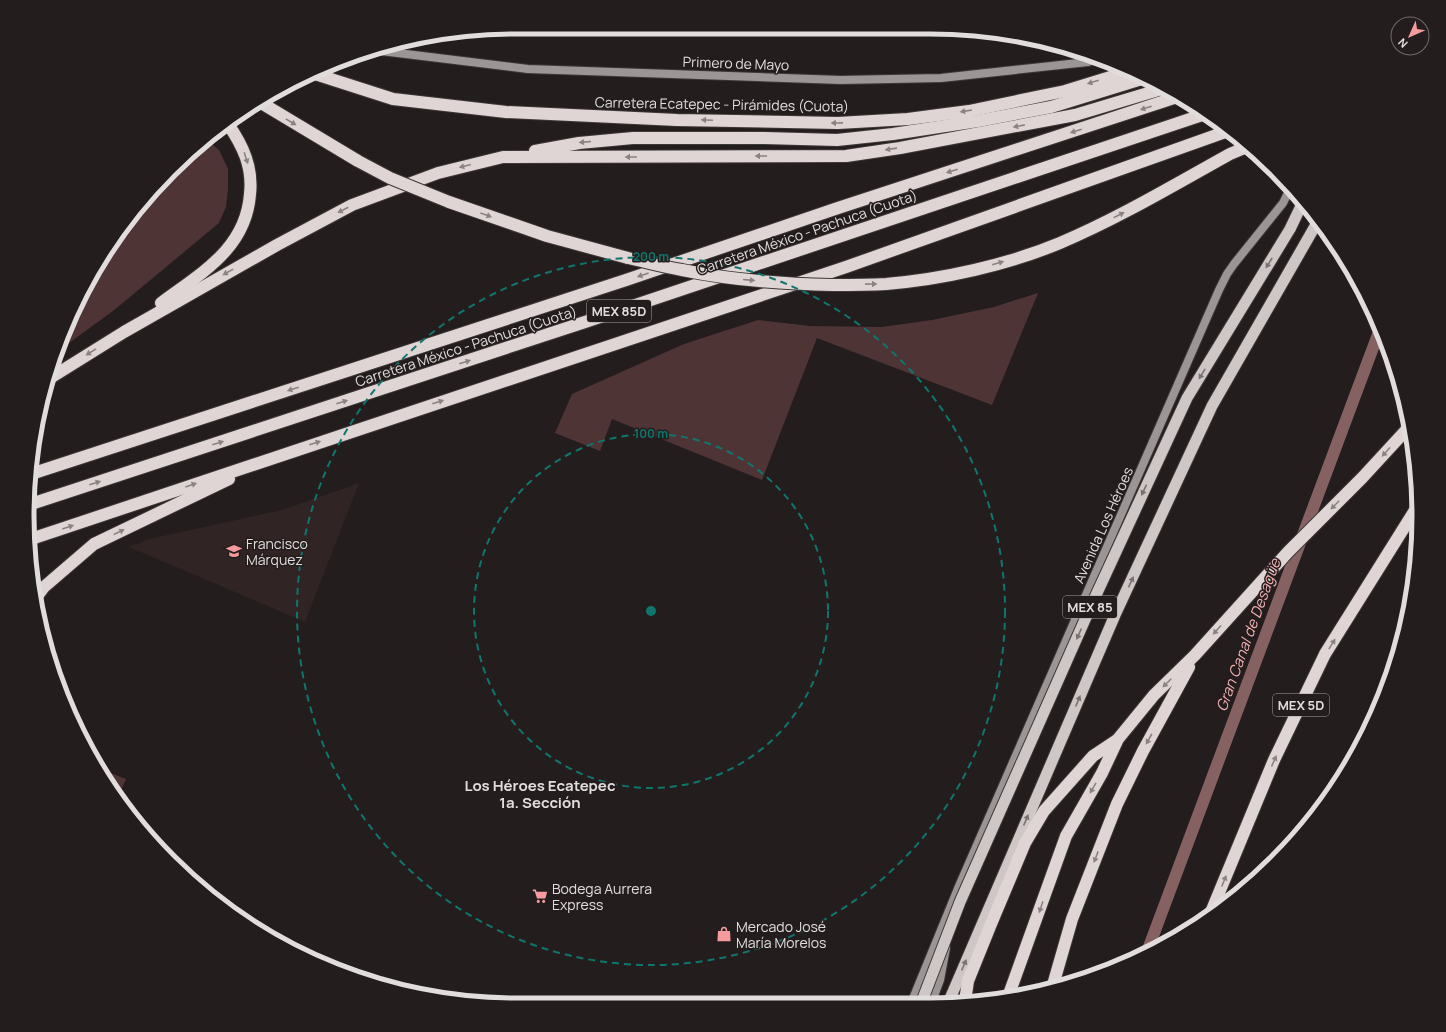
<svg xmlns="http://www.w3.org/2000/svg" width="1446" height="1032" font-family="Manrope,sans-serif">
	<style>
		.built { fill: #312424 }
		.green { fill: #4f3435 }
		.lines { fill: none; stroke-linecap: round; stroke-linejoin: round }
		.canal { stroke: #866161; stroke-width: 12 }
		.secondary-casing { stroke: #3f3838; stroke-width: 10 }
		.trunk-casing { stroke: #3f3838; stroke-width: 13 }
		.motorway-casing { stroke: #3f3838; stroke-width: 14 }
		.secondary { stroke: #9b9595; stroke-width: 8 }
		.trunk { stroke: #cfc6c6; stroke-width: 11 }
		.motorway { stroke: #dfd5d5; stroke-width: 12 }
		.trunk-bridge-casing { stroke: #3f3838; stroke-width: 13; stroke-linecap: butt }
		.motorway-bridge-casing { stroke: #3f3838; stroke-width: 14; stroke-linecap: butt }
		.trunk-bridge { stroke: #cfc6c6; stroke-width: 11 }
		.motorway-bridge { stroke: #dfd5d5; stroke-width: 12 }
		.oneway { fill: #8b8282 }
		.oneway2 { fill: #7a7272 }
		.ring { fill: none; stroke: #0f766e; stroke-width: 2; stroke-dasharray: 7 5 }
		.labels { text-anchor: middle; dominant-baseline: central; stroke-width: 3; stroke-linejoin: round; paint-order: stroke }
		.shield { fill: #241d1d; stroke: #a9a3a3; stroke-width: 1 }
		.shield-label { font-size: 13px; font-weight: bold; fill: #e2dddd }
		.street-label { font-size: 14px; fill: #e2dddd; stroke: #241d1d }
		.poi-label { font-size: 14px; fill: #e2dddd; stroke: #241d1d; text-anchor: start }
		.water-label { font-size: 15px; font-style: italic; fill: #f2afb0; stroke: #241d1d }
		.neighbourhood-label { font-size: 15px; font-weight: bold; fill: #e2dddd; stroke: #241d1d }
		.rim { fill: none; stroke: #e2dddd; stroke-width: 5 }
		.centre { fill: #0f766e; stroke: #241d1d; stroke-width: 2 }
		.ring-label { font-size: 12px; text-anchor: middle; font-weight: bold; fill: #0f766e; stroke: #241d1d; stroke-width: 3; stroke-linejoin: round; paint-order: stroke }
	</style>
	<rect width="100%" height="100%" fill="#241d1d"/>
	<!-- built -->
	<polygon class="built" points="359,483 305,622 129,547 149,539 282,510"/>
	<!-- green -->
	<g class="green">
		<polygon points="208,141 219,150 228,169 228,189 226,207 219,223 113,311 58,351 77,300 149,193"/>
		<polygon points="1038,293 992,405 817,338 762,480 612,419 600,451 555,433 572,394 684,344 758,320 810,326 882,327 932,320 994,307"/>
		<polygon points="103,770 126,779 119,795"/>
	</g>
	<g class="lines">
		<!-- canal -->
		<polyline class="canal" points="1147,952 1380,329"/>
		<!-- secondary casing -->
		<g class="secondary-casing">
			<g id="secondary">
				<polyline points="373,50 528,69 841,80 941,78 1088,62 1098,58"/>
				<polyline points="912,1001 959,886 1219,290 1227,274 1234,264 1283,203 1291,187"/>
				<polyline points="932,1001 940,980 946,948"/>
			</g>
		</g>
		<!-- trunk casing -->
		<g class="trunk-casing">
			<g id="trunk">
				<polyline points="1290,229 1303,202"/>
				<polyline points="949,1001 1115,615 1212,406 1318,221"/>
			</g>
		</g>
		<!-- motorway casing -->
		<g class="motorway-casing">
			<g id="motorway">
				<polyline points="312,73 393,99 506,112 677,120 838,123 908,119 969,111 1065,91 1130,71"/>
				<polyline points="258,101 358,161"/>
				<polyline points="535,151 579,143 633,138 764,138 837,140 893,134 978,121 1051,107 1145,78"/>
				<polyline points="449,202 547,236 628,258"/>
				<path d="M832,285C850,285 868,285 886,284C944,279 1007,265 1060,243C1119,218 1174,185 1230,154L1249,146"/>
				<path d="M161,303C201,273 246,249 250,194C253,167 243,146 228,124"/>
				<polyline points="47,380 124,332 277,245 352,205 438,173 503,157 846,156 900,148 1075,115 1165,88"/>
				<polyline points="31,474 626,280 835,209 1180,96"/>
				<polyline points="31,504 585,322 1205,114"/>
				<polyline points="31,539 846,267 1228,131"/>
				<polyline points="35,599 44,587 94,544 229,479"/>
				<polyline points="1209,917 1274,760 1325,654 1417,507"/>
				<polyline points="1053,985 1072,919 1117,804 1143,751 1189,667"/>
				<polyline points="1008,997 1066,836 1102,773 1118,739 1154,695 1195,655 1288,552 1362,478 1409,427"/>
				<polyline points="965,1001 968,981 991,924 1025,843 1044,811 1093,756 1117,740"/>
			</g>
		</g>
		<!-- secondary -->
		<use href="#secondary" class="secondary"/>
		<!-- trunk -->
		<use href="#trunk" class="trunk"/>
		<!-- motorway -->
		<use href="#motorway" class="motorway"/>
		<!-- trunk-bridge casing -->
		<g class="trunk-bridge-casing">
			<polyline id="trunk-bridge" points="922,1001 960,902 1091,606 1187,398 1290,229"/>
		</g>
		<!-- motorway-bridge casing -->
		<g class="motorway-bridge-casing">
			<g id="motorway-bridge">
				<polyline points="358,161 390,178 449,202"/>
				<path d="M628,258C646,262 664,267 682,270C731,280 782,284 832,285"/>
			</g>
		</g>
		<!-- trunk-bridge -->
		<use href="#trunk-bridge" class="trunk-bridge"/>
		<!-- motorway-bridge -->
		<use href="#motorway-bridge" class="motorway-bridge"/>
	</g>
	<!-- one-way arrows -->
	<defs><path id="oneway-solid" d="M-6-.8H1V-3.2L6.5 0L1 3.2V.8H-6Z"/></defs>
	<g class="oneway">
		<use href="#oneway-solid" transform="translate(1093 82) rotate(163)"/>
		<use href="#oneway-solid" transform="translate(1146 108) rotate(162)"/>
		<use href="#oneway-solid" transform="translate(966 111) rotate(171)"/>
		<use href="#oneway-solid" transform="translate(707 120) rotate(-178)"/>
		<use href="#oneway-solid" transform="translate(291 122) rotate(31)"/>
		<use href="#oneway-solid" transform="translate(837 123) rotate(179)"/>
		<use href="#oneway-solid" transform="translate(1019 126) rotate(169)"/>
		<use href="#oneway-solid" transform="translate(1076 131) rotate(162)"/>
		<use href="#oneway-solid" transform="translate(585 142) rotate(175)"/>
		<use href="#oneway-solid" transform="translate(891 149) rotate(172)"/>
		<use href="#oneway-solid" transform="translate(761 156) rotate(180)"/>
		<use href="#oneway-solid" transform="translate(631 157) rotate(180)"/>
		<use href="#oneway-solid" transform="translate(246 158) rotate(72)"/>
		<use href="#oneway-solid" transform="translate(465 166) rotate(166)"/>
		<use href="#oneway-solid" transform="translate(952 171) rotate(162)"/>
		<use href="#oneway-solid" transform="translate(343 210) rotate(152)"/>
		<use href="#oneway-solid" transform="translate(486 215) rotate(20)"/>
		<use href="#oneway-solid" transform="translate(1119 215) rotate(-27)"/>
		<use href="#oneway-solid" transform="translate(998 263) rotate(-16)"/>
		<use href="#oneway-solid" transform="translate(228 272) rotate(151)"/>
		<use href="#oneway-solid" transform="translate(643 275) rotate(161)"/>
		<use href="#oneway-solid" transform="translate(749 280) rotate(5)"/>
		<use href="#oneway-solid" transform="translate(871 284) rotate(-1)"/>
		<use href="#oneway-solid" transform="translate(91 352) rotate(148)"/>
		<use href="#oneway-solid" transform="translate(465 362) rotate(-18)"/>
		<use href="#oneway-solid" transform="translate(293 389) rotate(162)"/>
		<use href="#oneway-solid" transform="translate(342 402) rotate(-18)"/>
		<use href="#oneway-solid" transform="translate(438 402) rotate(-18)"/>
		<use href="#oneway-solid" transform="translate(218 443) rotate(-18)"/>
		<use href="#oneway-solid" transform="translate(315 443) rotate(-18)"/>
		<use href="#oneway-solid" transform="translate(1386 452) rotate(132)"/>
		<use href="#oneway-solid" transform="translate(95 483) rotate(-18)"/>
		<use href="#oneway-solid" transform="translate(191 485) rotate(-19)"/>
		<use href="#oneway-solid" transform="translate(1335 505) rotate(135)"/>
		<use href="#oneway-solid" transform="translate(68 527) rotate(-19)"/>
		<use href="#oneway-solid" transform="translate(119 532) rotate(-26)"/>
		<use href="#oneway-solid" transform="translate(1217 630) rotate(132)"/>
		<use href="#oneway-solid" transform="translate(1332 644) rotate(-58)"/>
		<use href="#oneway-solid" transform="translate(1167 683) rotate(135)"/>
		<use href="#oneway-solid" transform="translate(1149 739) rotate(119)"/>
		<use href="#oneway-solid" transform="translate(1274 761) rotate(-66)"/>
		<use href="#oneway-solid" transform="translate(1093 788) rotate(120)"/>
		<use href="#oneway-solid" transform="translate(1096 857) rotate(111)"/>
		<use href="#oneway-solid" transform="translate(1224 881) rotate(-68)"/>
		<use href="#oneway-solid" transform="translate(1041 907) rotate(109)"/>
	</g>
	<g class="oneway2">
		<use href="#oneway-solid" transform="translate(1269 263) rotate(122)"/>
		<use href="#oneway-solid" transform="translate(1202 374) rotate(121)"/>
		<use href="#oneway-solid" transform="translate(1144 490) rotate(115)"/>
		<use href="#oneway-solid" transform="translate(1131 582) rotate(-65)"/>
		<use href="#oneway-solid" transform="translate(1079 634) rotate(114)"/>
		<use href="#oneway-solid" transform="translate(1078 701) rotate(-67)"/>
		<use href="#oneway-solid" transform="translate(1026 820) rotate(-67)"/>
		<use href="#oneway-solid" transform="translate(964 965) rotate(-67)"/>
	</g>
	<!-- distance rings -->
	<g class="ring">
		<circle cx="651" cy="611" r="177"/>
		<circle cx="651" cy="611" r="354"/>
	</g>
	<!-- icons -->
	<defs>
		<g id="school-bare" transform="scale(1.2)"><path d="M0-5L7-2L0 1L-7-2ZM-4 1L0 2.5L4 1V4Q0 6-4 4Z" fill="#f59b9d" stroke="#241d1d" stroke-width="2.5" paint-order="stroke"/></g>
		<g id="supermarket-bare" transform="scale(1.2)"><path d="M-6-5.5h2.5l.6 2H6L4.5 2H-2.5L-4.4-4H-6ZM-1.5 3.2a1.3 1.3 0 1 0 .1 0ZM3 3.2a1.3 1.3 0 1 0 .1 0Z" fill="#f59b9d" stroke="#241d1d" stroke-width="2.5" paint-order="stroke"/></g>
		<g id="shop-bare" transform="scale(1.2)"><path d="M-5-2.5h2.3a2.7 3.5 0 0 1 5.4 0H5L5.5 6h-11ZM-1.5-2.5h3a1.5 2.3 0 0 0-3 0Z" fill="#f59b9d" stroke="#241d1d" stroke-width="2.5" paint-order="stroke"/></g>
	</defs>
	<g fill-rule="evenodd">
		<use href="#school-bare" x="234" y="551"/>
		<use href="#supermarket-bare" x="540" y="896"/>
		<use href="#shop-bare" x="724" y="934"/>
	</g>
	<g class="labels">
		<!-- shield labels -->
		<g class="shield">
			<rect x="587" y="300" width="64" height="22" rx="3"/>
			<rect x="1063" y="596" width="54" height="22" rx="3"/>
			<rect x="1273" y="694" width="56" height="22" rx="3"/>
		</g>
		<g class="shield-label">
			<text x="619" y="311">MEX 85D</text>
			<text x="1090" y="607">MEX 85</text>
			<text x="1301" y="705">MEX 5D</text>
		</g>
		<!-- street labels -->
		<g class="street-label">
			<text transform="translate(736 63) rotate(2)">Primero de Mayo</text>
			<text transform="translate(722 104) rotate(1)">Carretera Ecatepec - Pirámides (Cuota)</text>
			<text transform="translate(807 232) rotate(-19)">Carretera México - Pachuca (Cuota)</text>
			<text transform="translate(466 346) rotate(-18)">Carretera México - Pachuca (Cuota)</text>
			<text transform="translate(1103 525) rotate(-66)">Avenida Los Héroes</text>
		</g>
		<!-- poi labels -->
		<g class="poi-label">
			<text x="246" y="543">Francisco<tspan x="246" dy="16">Márquez</tspan></text>
			<text x="552" y="888">Bodega Aurrera<tspan x="552" dy="16">Express</tspan></text>
			<text x="736" y="926">Mercado José<tspan x="736" dy="16">María Morelos</tspan></text>
		</g>
		<!-- water labels -->
		<g class="water-label">
			<text transform="translate(1248 635) rotate(-70)">Gran Canal de Desagüe</text>
		</g>
		<!-- neighbourhood labels -->
		<g class="neighbourhood-label">
			<text x="540" y="785">Los Héroes Ecatepec<tspan x="540" dy="17">1a. Sección</tspan></text>
		</g>
	</g>
	<!-- crop -->
	<path d="M0 0H1446V1032H0ZM516 34H930A482 482 0 0 1 1412 516V516A482 482 0 0 1 930 998H516A482 482 0 0 1 34 516V516A482 482 0 0 1 516 34Z" fill="#241d1d" fill-rule="evenodd"/>
	<path class="rim" d="M516 34H930A482 482 0 0 1 1412 516V516A482 482 0 0 1 930 998H516A482 482 0 0 1 34 516V516A482 482 0 0 1 516 34Z"/>
	<circle cx="651" cy="611" r="6" class="centre"/>
	<g class="ring-label">
		<text x="651" y="261">200 m</text>
		<text x="651" y="438">100 m</text>
	</g>
	<!-- north arrow -->
	<g transform="translate(1410 36) rotate(225)"><circle r="19" fill="#241d1d" stroke="#706a6a"/>
	<path d="M0-3L7 15L0 10L-7 15Z" fill="#f59b9d"/>
	<text y="-6" font-size="11" font-weight="bold" text-anchor="middle" fill="#e2dddd">N</text>
	</g>
</svg>
